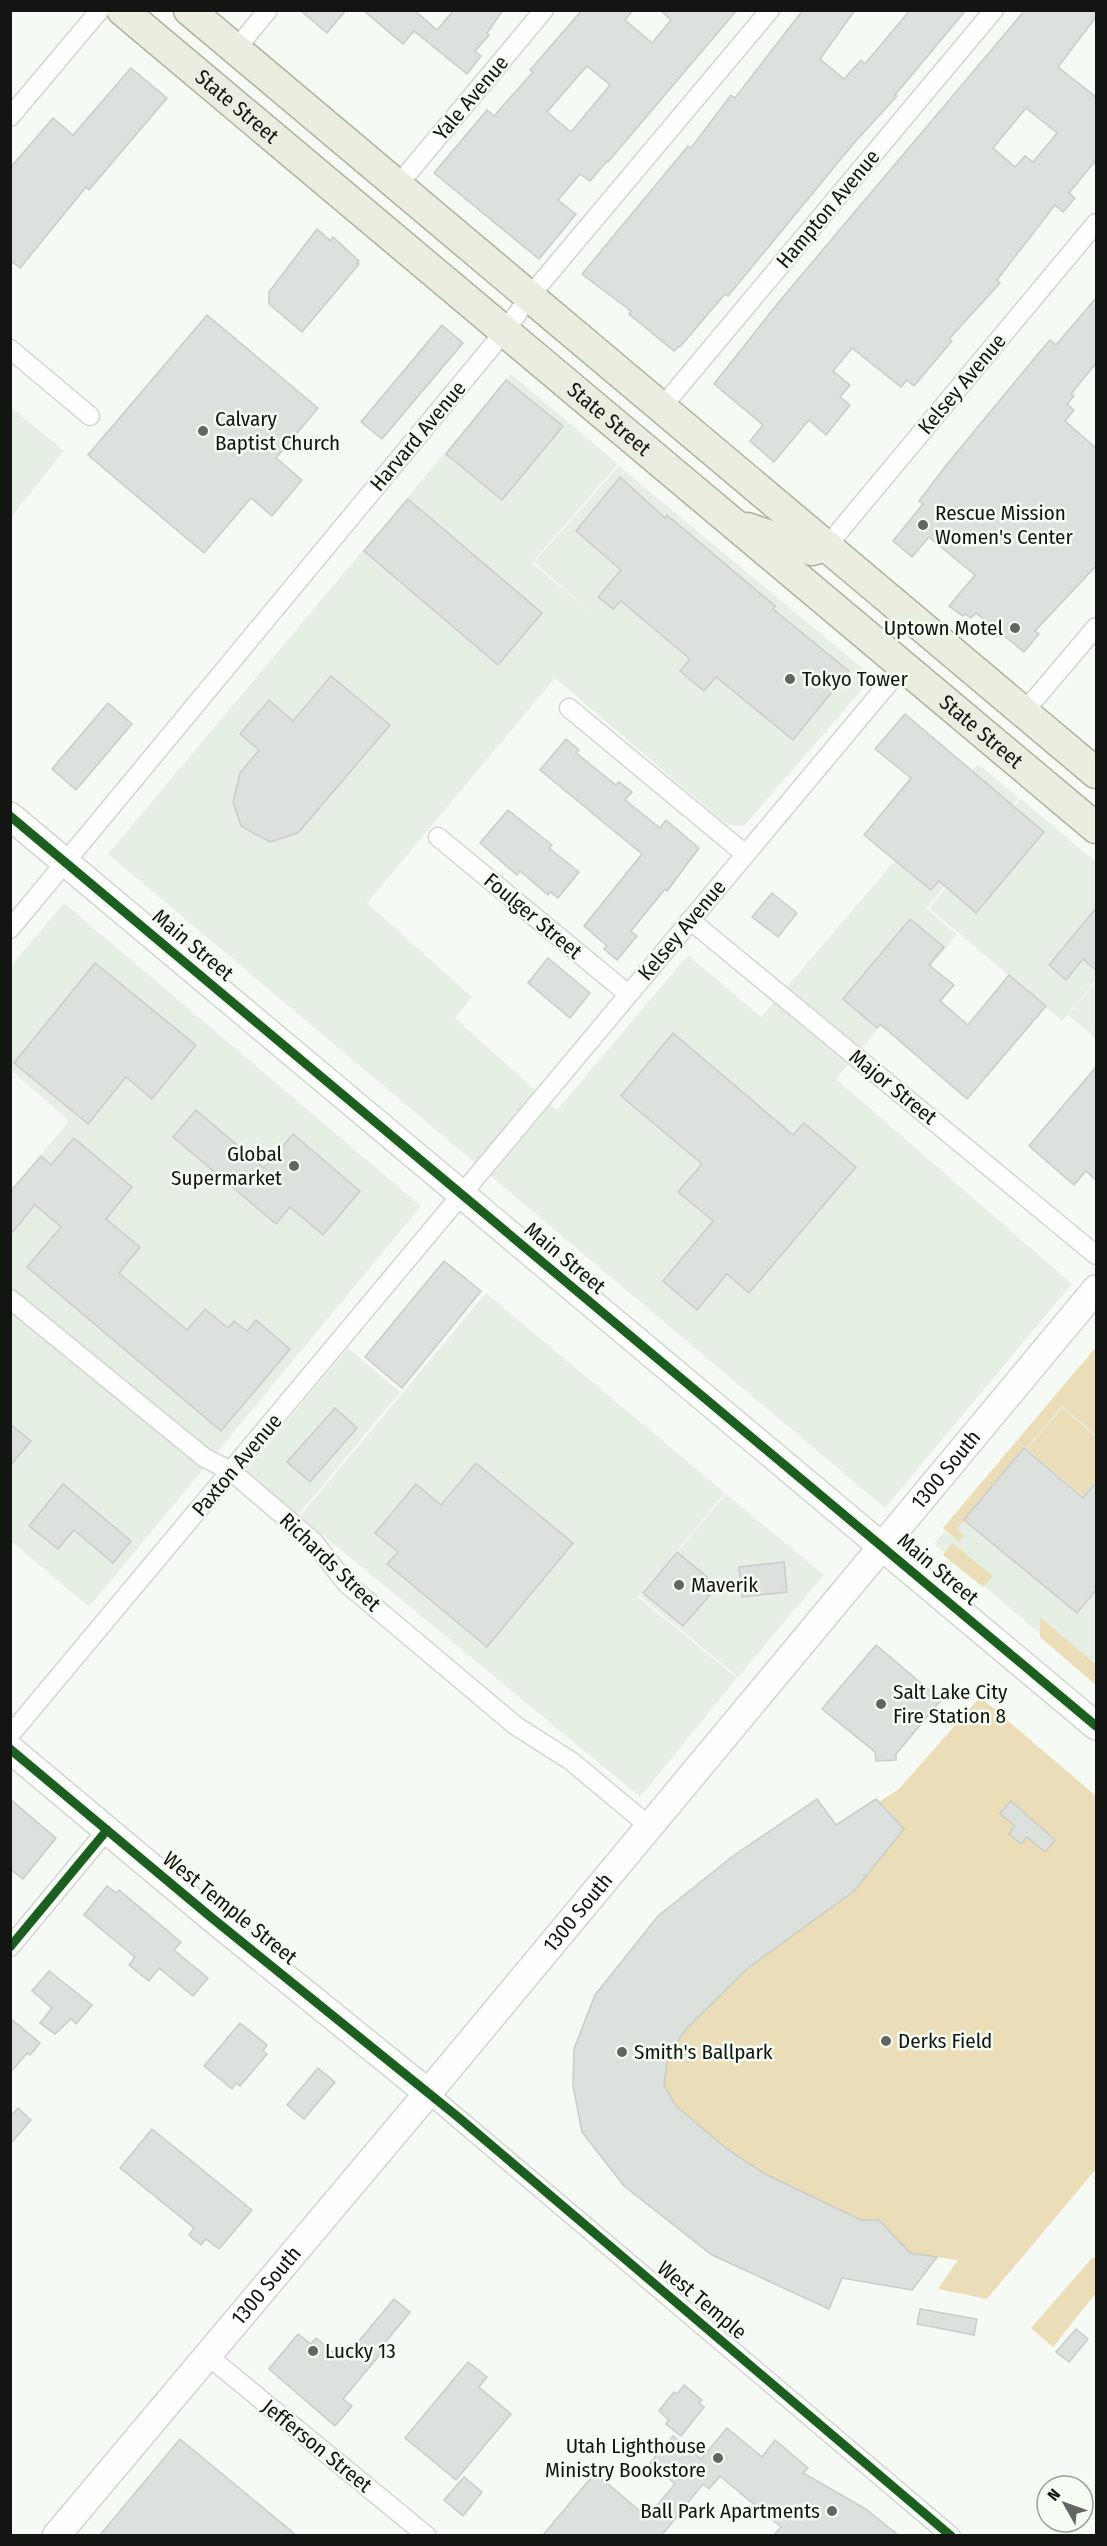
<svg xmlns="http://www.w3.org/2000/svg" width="1107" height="2546" font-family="'Fira Sans Condensed',sans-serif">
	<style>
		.built { fill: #e6efe3 }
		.green { fill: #eaddb8 }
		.building { fill: #dce1dd; stroke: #c9cdca; stroke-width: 1.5; fill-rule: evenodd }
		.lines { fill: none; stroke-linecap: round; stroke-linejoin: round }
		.street-casing { stroke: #d2d5d1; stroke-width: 21 }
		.secondary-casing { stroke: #d2d5d1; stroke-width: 30 }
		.primary-casing { stroke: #aeb19b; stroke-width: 33 }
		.street { stroke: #fefefe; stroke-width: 18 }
		.secondary { stroke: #fefefe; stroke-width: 27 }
		.primary { stroke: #ecede1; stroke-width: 30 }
		.cycleway-casing { stroke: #f5fdf2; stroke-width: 13 }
		.cycleway { stroke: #1b5e20; stroke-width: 9 }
		.poi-dot { fill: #626561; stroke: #f5fdf2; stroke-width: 2 }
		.labels { text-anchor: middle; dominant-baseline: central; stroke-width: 5; stroke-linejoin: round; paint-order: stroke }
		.street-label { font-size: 21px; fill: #131512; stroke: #f5fdf2 }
		.poi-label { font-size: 21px; fill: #131512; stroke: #f5fdf2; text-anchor: start }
	</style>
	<rect width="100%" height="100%" fill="#f6faf5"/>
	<!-- built -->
	<g class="built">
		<polygon points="511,374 618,464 532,563 596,617 534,562 619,466 873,677 744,826 740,826 729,825 721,820 555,678 367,903 472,997 455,1018 557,1110 688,955 761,1017 978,764 1019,798 926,908 957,935 836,1079 1072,1284 885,1508 108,854"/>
		<polygon points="11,407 64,451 11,517"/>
		<polygon points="1021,799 1096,862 1096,980 1062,1021 929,908"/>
		<polygon points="64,903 421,1206 89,1607 11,1541 11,1191 69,1121 11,1070 11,966"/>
		<polygon points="1096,982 1096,1038 1068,1015"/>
		<polygon points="486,1293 725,1493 638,1597 737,1678 640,1797 300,1516"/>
		<polygon points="348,1348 400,1392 298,1515 246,1471"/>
		<polygon points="1096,1351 1096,1681 934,1544"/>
		<polygon points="726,1494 824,1575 738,1677 640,1596"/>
	</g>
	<!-- green -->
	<g class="green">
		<polygon points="1096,1347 1096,1435 1062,1406 957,1529 964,1536 959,1541 943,1528"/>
		<polygon points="1062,1408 1096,1437 1096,1480 1083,1496 1027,1449"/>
		<polygon points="952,1543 993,1576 983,1587 943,1555"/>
		<polygon points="1040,1617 1096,1665 1096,1685 1040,1637"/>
		<polygon points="980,1697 1096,1796 1096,2169 987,2299 938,2289 958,2260 910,2253 879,2220 861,2220 765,2174 727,2149 676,2106 664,2085 668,2055 687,2028 748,1968 854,1891 904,1829 879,1802 899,1789"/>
		<polygon points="1093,2257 1096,2259 1096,2293 1053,2347 1031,2328"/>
	</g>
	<!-- building -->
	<g class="building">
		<polygon points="300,10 346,10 327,33"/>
		<polygon points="363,10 414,10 437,30 454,10 503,10 487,33 489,35 475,51 481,56 467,74 414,31 403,44"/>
		<path d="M582,10H633L625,20L652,43L671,20L660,10H737L608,162L607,161L590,181L580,174L558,200L576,214L539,259L434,173L487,110L494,116L533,72L530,70ZM587,66L610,85L571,132L547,112Z"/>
		<polygon points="803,10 855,10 820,59 844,79 861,60 865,64 910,10 966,10 895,95 897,96 854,143 728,296 725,294 680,347 679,346 674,351 629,314 631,311 582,274 688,146 691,148 731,95 735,98"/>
		<path d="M1025,10H1096V17L1058,67L1096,97V160L1069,193L1075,198L1063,212L1055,205L997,280L1000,283L949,339L952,341L914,386L907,380L901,387L852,348L833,371L850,385L840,397L850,405L826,435L809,420L774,462L750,441L763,425L714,384L778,303ZM1026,108L1057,133L1033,162L1025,156L1015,167L993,148Z"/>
		<polygon points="131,68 167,98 89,190 86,187 20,268 10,260 10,168 53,118 73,135"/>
		<polygon points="317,229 331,241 333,237 359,261 357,263 359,264 302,332 269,304 269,292"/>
		<polygon points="1096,298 1096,363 1071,394 1074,396 1067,404 1074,410 1065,421 1096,448 1096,566 1035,631 1039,634 1024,652 976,613 971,618 965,614 963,616 949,606 975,575 929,537 912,557 893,541 923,504 919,501 948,463 1038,354 1050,340 1056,345"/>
		<polygon points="207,315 318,408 276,458 302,480 272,516 251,498 204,553 88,455"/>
		<polygon points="442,325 463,343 382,439 361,422"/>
		<polygon points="506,380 563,426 502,500 446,454"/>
		<polygon points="620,477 665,518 667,515 775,606 773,609 849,671 793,740 716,677 704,691 680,671 690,659 621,601 613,609 598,597 621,570 576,531"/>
		<polygon points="408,499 542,613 498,665 364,551"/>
		<polygon points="331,676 390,725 298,833 270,842 241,826 233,802 240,773 259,750 240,734 269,700 293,721"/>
		<polygon points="108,703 132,724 76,790 52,769"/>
		<polygon points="905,714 1044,832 976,913 939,881 931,890 864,835 911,778 875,749"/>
		<polygon points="566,739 579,750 576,753 616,785 619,782 632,792 625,800 660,828 666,820 699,848 667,891 665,889 631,931 637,936 617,960 604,949 607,946 584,926 642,854 540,770"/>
		<polygon points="508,810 552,845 549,848 579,872 558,898 550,892 548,895 520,871 517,875 480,843"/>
		<polygon points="772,893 797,913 778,937 752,917"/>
		<polygon points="1096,908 1096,970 1083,959 1066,980 1049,965"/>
		<polygon points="910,919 944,947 929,965 954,985 940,1001 968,1025 1009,975 1046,1006 967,1099 880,1024 877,1028 843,999"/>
		<polygon points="548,958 590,993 570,1018 528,983"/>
		<polygon points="95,963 196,1045 152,1099 126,1077 88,1124 14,1063"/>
		<polygon points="673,1033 793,1135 804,1123 856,1167 749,1293 727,1274 697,1310 663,1281 713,1221 678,1192 702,1164 621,1096"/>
		<polygon points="1096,1067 1096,1180 1086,1171 1074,1185 1029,1146"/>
		<polygon points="196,1110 264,1168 293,1134 360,1191 323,1235 290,1207 276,1224 173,1137"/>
		<polygon points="74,1138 132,1187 106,1219 140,1247 119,1273 187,1330 205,1309 228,1328 234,1321 247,1331 256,1320 290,1349 221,1431 27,1267 61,1227 35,1205 10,1235 10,1192 41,1156 51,1165"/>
		<polygon points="444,1261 481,1291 402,1388 365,1357"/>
		<polygon points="335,1408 357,1428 310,1482 287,1462"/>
		<polygon points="10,1424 31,1441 10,1466"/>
		<polygon points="1024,1448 1083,1498 1096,1482 1096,1590 1077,1613 964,1520"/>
		<polygon points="476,1463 573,1543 487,1647 387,1564 398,1552 375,1533 416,1484 441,1505"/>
		<polygon points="63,1484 131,1541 113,1563 74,1530 58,1549 29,1526"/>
		<polygon points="677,1552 707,1577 710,1595 683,1626 643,1593"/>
		<polygon points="784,1562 787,1592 742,1597 739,1567"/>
		<polygon points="876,1645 941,1700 896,1754 896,1760 876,1761 875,1752 822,1709"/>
		<polygon points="10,1799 56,1838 23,1879 10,1869"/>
		<polygon points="817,1799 836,1825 876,1799 904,1829 854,1891 748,1968 687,2028 668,2055 664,2085 676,2106 727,2149 765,2174 861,2220 879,2220 910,2253 937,2257 912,2290 842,2278 829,2309 712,2255 624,2186 582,2132 573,2086 574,2049 595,1995 658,1916 733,1856"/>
		<polygon points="1011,1801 1055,1840 1045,1852 1027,1837 1021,1844 1009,1834 1015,1826 1000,1814"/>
		<polygon points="107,1886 116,1893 119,1890 181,1942 174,1950 208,1978 193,1996 159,1968 149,1981 129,1965 135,1957 84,1915"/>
		<polygon points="49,1971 92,2005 76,2024 71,2019 55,2034 40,2023 52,2008 32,1991"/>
		<polygon points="10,2018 40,2043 30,2055 27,2053 10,2073"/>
		<polygon points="240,2023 267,2045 263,2051 267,2054 240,2086 236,2083 232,2089 204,2066"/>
		<polygon points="318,2068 335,2082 304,2119 287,2105"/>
		<polygon points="18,2108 31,2120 10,2144 10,2117"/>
		<polygon points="152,2129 252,2210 219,2249 206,2239 201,2245 189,2235 194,2228 120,2168"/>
		<polygon points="394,2299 410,2312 379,2350 382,2352 343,2399 352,2406 335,2426 269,2369 298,2334 311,2344 316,2338 343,2360"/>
		<polygon points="920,2309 977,2319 974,2335 917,2324"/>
		<polygon points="1076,2329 1088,2339 1069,2362 1056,2352"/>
		<polygon points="468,2362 487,2377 479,2387 511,2414 456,2480 405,2438"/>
		<polygon points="684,2385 702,2400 699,2403 704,2407 681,2436 666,2424 669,2420 659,2411 674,2392 677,2394"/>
		<polygon points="727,2428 762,2457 775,2440 808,2468 803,2473 866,2509 898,2535 774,2535 781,2527 720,2476 709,2489 703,2484 662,2535 543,2535 595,2473 647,2517 675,2484 650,2463 673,2436 701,2459"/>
		<polygon points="180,2439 296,2535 100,2535"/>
		<polygon points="464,2477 482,2492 463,2516 444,2500"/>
	</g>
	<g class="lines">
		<!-- street casing -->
		<g class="street-casing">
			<g id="street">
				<polyline points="235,50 268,10"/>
				<polyline points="10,117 100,10"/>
				<polyline points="398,185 544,10"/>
				<polyline points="10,349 90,416"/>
				<polyline points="662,407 994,10"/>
				<polyline points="827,546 1096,223"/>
				<polyline points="569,708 745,854"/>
				<polyline points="1024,712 1096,627"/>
				<polyline points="438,837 628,994"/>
				<polyline points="690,920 1096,1255"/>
				<polyline points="10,929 504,332 530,296 770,10"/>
				<polyline points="10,1299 205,1458 231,1471 313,1541 346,1583 516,1726 571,1761 649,1826"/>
				<polyline points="10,1735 903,666"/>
				<polyline points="10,1947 107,1830"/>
				<polyline points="428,2093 951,2536"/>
				<polyline points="208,2356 427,2536"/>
			</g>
		</g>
		<!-- secondary casing -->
		<g class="secondary-casing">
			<g id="secondary">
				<polyline points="10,816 1096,1726"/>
				<polyline points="10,1749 212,1918 428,2093"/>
				<path id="s1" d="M56,2536L428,2093L1096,1289"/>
			</g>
		</g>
		<!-- primary casing -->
		<g class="primary-casing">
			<g id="primary">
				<path id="s2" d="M122,10L1096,828"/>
				<polyline points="189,10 1096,773"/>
				<polyline points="747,528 812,550 827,546"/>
			</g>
		</g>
		<!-- street -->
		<use href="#street" class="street"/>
		<!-- secondary -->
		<use href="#secondary" class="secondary"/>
		<!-- primary -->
		<use href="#primary" class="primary"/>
		<!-- cycleway casing -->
		<g class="cycleway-casing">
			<g id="cycleway">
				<polyline points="10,816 1096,1726"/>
				<polyline points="10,1749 212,1918 458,2117 951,2536"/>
				<polyline points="10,1947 107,1830"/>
			</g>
		</g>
		<!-- cycleway -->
		<use href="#cycleway" class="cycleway"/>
	</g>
	<!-- markers -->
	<g class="poi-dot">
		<circle cx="203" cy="431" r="6"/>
		<circle cx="923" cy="525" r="6"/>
		<circle cx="1015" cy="628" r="6"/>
		<circle cx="790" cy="679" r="6"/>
		<circle cx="294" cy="1166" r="6"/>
		<circle cx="679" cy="1585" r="6"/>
		<circle cx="881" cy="1704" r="6"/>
		<circle cx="886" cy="2041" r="6"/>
		<circle cx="622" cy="2052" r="6"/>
		<circle cx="313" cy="2351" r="6"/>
		<circle cx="718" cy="2458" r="6"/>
		<circle cx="832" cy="2511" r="6"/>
	</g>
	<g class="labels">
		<!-- street labels -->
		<g class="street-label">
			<text transform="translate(471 98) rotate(-50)">Yale Avenue</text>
			<text stroke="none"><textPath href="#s2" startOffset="150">State Street</textPath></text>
			<text transform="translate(828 209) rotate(-50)">Hampton Avenue</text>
			<text transform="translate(962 384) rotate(-50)">Kelsey Avenue</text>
			<text stroke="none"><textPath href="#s2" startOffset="636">State Street</textPath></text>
			<text transform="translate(418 436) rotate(-50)">Harvard Avenue</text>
			<text stroke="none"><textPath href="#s2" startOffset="1122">State Street</textPath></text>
			<text transform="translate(533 916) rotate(40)">Foulger Street</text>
			<text transform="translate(682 930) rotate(-50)">Kelsey Avenue</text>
			<text transform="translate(193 945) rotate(40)">Main Street</text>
			<text transform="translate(893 1087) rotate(39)">Major Street</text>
			<text transform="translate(565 1258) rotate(40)">Main Street</text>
			<text transform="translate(237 1465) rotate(-50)">Paxton Avenue</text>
			<text stroke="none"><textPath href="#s1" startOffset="1389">1300 South</textPath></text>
			<text transform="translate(330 1562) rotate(44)">Richards Street</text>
			<text transform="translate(938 1569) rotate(40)">Main Street</text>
			<text transform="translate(230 1908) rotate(39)">West Temple Street</text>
			<text stroke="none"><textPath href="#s1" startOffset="813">1300 South</textPath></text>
			<text stroke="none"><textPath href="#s1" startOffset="327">1300 South</textPath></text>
			<text transform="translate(702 2300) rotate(40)">West Temple</text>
			<text transform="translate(317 2446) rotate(39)">Jefferson Street</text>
		</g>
		<!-- poi labels -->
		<g class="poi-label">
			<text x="215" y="419">Calvary<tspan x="215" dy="24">Baptist Church</tspan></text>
			<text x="935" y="513">Rescue Mission<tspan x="935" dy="24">Women's Center</tspan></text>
			<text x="1003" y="628" text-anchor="end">Uptown Motel</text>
			<text x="802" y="679">Tokyo Tower</text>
			<text x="282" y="1154" text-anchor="end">Global<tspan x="282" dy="24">Supermarket</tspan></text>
			<text x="691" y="1585">Maverik</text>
			<text x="893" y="1692">Salt Lake City<tspan x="893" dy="24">Fire Station 8</tspan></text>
			<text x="898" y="2041">Derks Field</text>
			<text x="634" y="2052">Smith's Ballpark</text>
			<text x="325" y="2351">Lucky 13</text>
			<text x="706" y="2446" text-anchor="end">Utah Lighthouse<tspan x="706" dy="24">Ministry Bookstore</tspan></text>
			<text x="820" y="2511" text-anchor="end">Ball Park Apartments</text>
		</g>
	</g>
	<!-- border -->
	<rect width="1107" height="2546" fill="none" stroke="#131512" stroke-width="24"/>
	<!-- north arrow -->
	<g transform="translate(1065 2504) rotate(310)"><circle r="28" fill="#f5fdf2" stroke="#9ba098" stroke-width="1.5"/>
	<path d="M0-4.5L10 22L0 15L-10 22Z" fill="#626561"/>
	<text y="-9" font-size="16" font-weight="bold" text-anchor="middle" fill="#131512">N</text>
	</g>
</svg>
